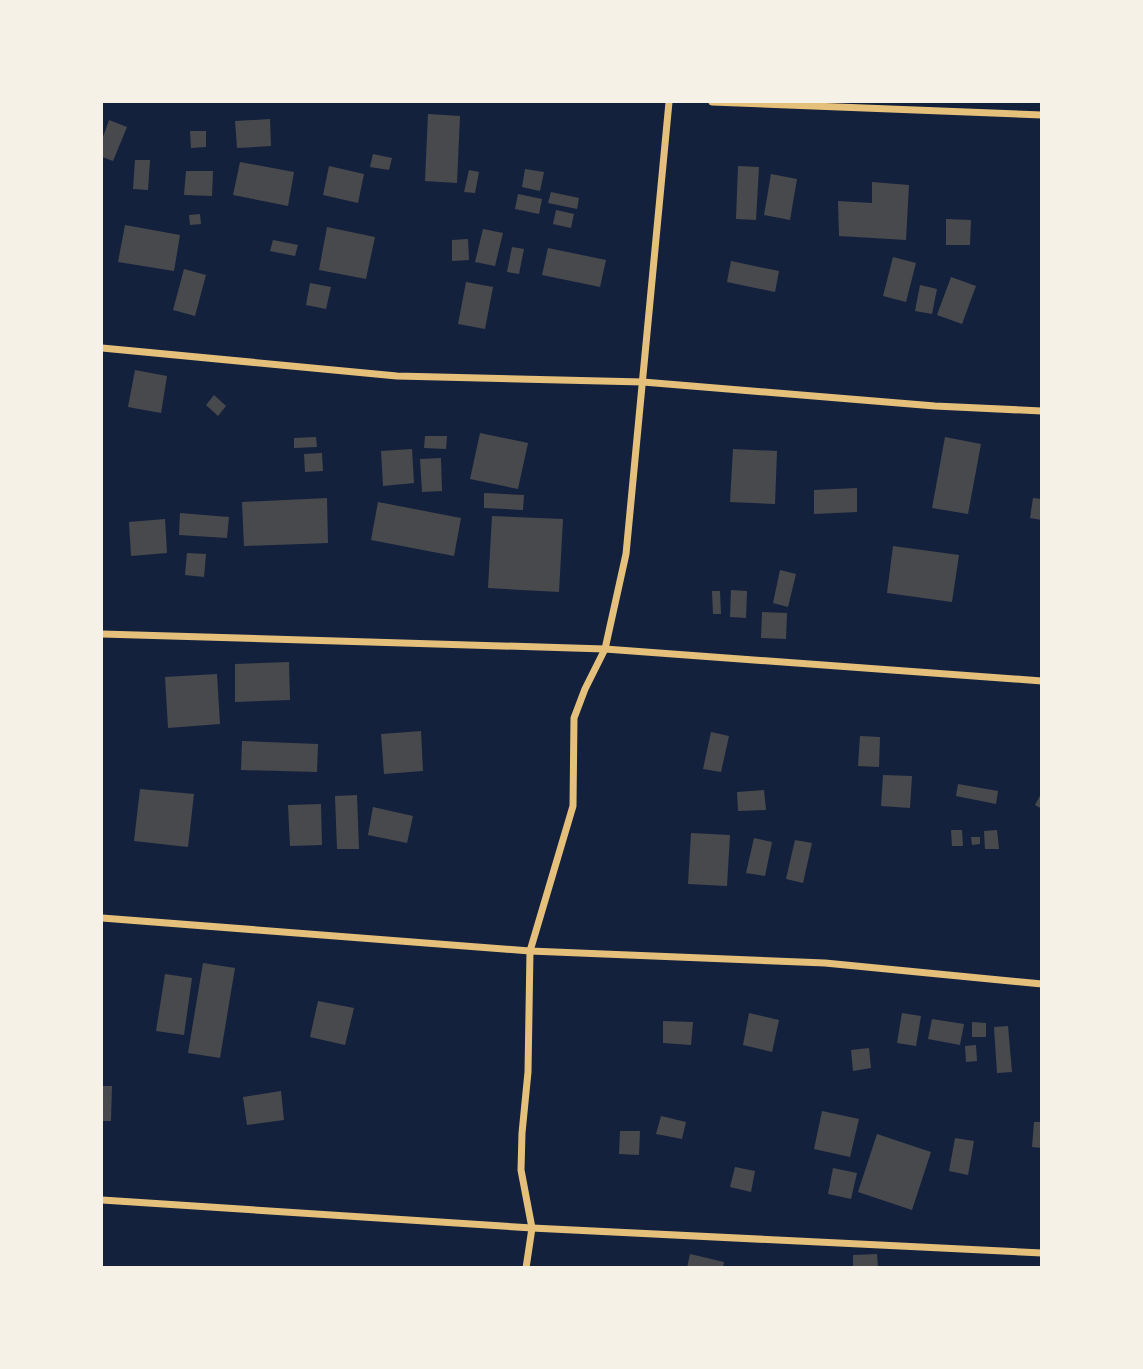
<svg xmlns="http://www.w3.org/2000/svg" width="1143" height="1369" font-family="Montserrat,sans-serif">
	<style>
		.building { fill: #48494c }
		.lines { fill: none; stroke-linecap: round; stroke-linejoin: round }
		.minor { stroke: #e5c07b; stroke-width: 7 }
	</style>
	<rect width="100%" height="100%" fill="#14213d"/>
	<!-- building -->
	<g class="building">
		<polygon points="428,114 460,116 457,183 425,181"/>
		<polygon points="270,119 271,146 237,148 235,121"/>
		<polygon points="109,120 127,127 113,161 102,157 102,140"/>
		<polygon points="190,131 206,131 206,147 191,148"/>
		<polygon points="373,154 392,158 389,170 370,167"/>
		<polygon points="135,160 150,160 148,190 133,189"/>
		<polygon points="240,162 294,172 288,206 233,195"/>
		<polygon points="329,166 364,174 358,203 323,195"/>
		<polygon points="738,166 759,167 756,220 736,219"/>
		<polygon points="525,169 544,172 540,191 522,187"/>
		<polygon points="469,170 479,172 475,193 464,192"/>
		<polygon points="186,171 213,171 212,196 184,195"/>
		<polygon points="771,174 797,179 790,220 764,215"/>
		<polygon points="872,182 909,185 906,240 839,236 838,201 872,203"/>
		<polygon points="551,192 579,198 577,209 548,203"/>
		<polygon points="518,194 542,199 539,214 515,209"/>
		<polygon points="556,210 574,214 571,228 553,224"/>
		<polygon points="200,214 201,224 190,225 189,215"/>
		<polygon points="946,219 971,220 970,245 946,245"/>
		<polygon points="125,225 180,235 174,271 118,262"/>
		<polygon points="327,227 375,237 366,279 319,270"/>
		<polygon points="483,229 503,233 495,266 475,262"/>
		<polygon points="468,239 469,260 452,261 452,240"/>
		<polygon points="273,240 298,245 295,256 270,251"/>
		<polygon points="512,247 524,249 519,274 507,272"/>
		<polygon points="548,248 606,260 600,287 542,275"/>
		<polygon points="893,257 916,263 906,302 883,296"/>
		<polygon points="731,261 779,271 775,292 727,282"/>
		<polygon points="184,269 206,275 195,316 173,310"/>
		<polygon points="951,277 976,286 962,324 937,315"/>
		<polygon points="466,282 493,287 485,329 458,324"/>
		<polygon points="310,283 331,287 326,309 306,305"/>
		<polygon points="920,285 937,289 932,314 915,311"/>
		<polygon points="135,370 167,376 161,413 128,407"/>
		<polygon points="214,395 226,406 218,416 206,405"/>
		<polygon points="480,433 528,443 518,489 470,479"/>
		<polygon points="425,436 447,436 446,449 424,448"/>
		<polygon points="316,437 317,447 294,448 294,438"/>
		<polygon points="945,437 981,444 968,514 932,508"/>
		<polygon points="412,449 414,483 383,486 381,451"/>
		<polygon points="733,449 777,451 775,504 730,502"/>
		<polygon points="322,453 323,471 305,472 304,454"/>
		<polygon points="441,458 442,491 422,492 420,459"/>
		<polygon points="857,488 857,512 814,514 814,490"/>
		<polygon points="484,493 524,495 523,510 484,508"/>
		<polygon points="327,498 328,543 244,546 242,502"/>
		<polygon points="1033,498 1042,499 1042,520 1030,518"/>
		<polygon points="378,502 461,518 454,556 371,540"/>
		<polygon points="180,513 229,517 227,538 179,535"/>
		<polygon points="492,516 563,519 559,592 488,588"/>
		<polygon points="165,519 167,553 131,556 129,522"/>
		<polygon points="893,546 959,555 952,602 887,593"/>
		<polygon points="187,553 206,554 204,577 185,575"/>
		<polygon points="780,570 796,574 788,607 773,603"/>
		<polygon points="731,590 747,591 746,618 730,617"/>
		<polygon points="712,591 720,591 721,614 713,614"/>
		<polygon points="762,612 787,613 786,639 761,638"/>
		<polygon points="289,662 290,700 235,702 235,664"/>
		<polygon points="217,674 220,724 168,728 165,677"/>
		<polygon points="421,731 423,771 384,774 381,734"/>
		<polygon points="711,732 729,736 721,772 703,769"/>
		<polygon points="860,736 880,737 879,767 858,766"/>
		<polygon points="242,741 318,744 317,772 241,770"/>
		<polygon points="883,775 912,776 910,808 881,806"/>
		<polygon points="958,784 998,791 996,804 956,796"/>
		<polygon points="140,789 194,794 188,847 134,841"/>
		<polygon points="764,790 766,810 738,811 737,792"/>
		<polygon points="1042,792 1042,809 1035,805"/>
		<polygon points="357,795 359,849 337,849 335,796"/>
		<polygon points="321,804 322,845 290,846 288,805"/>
		<polygon points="373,807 413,816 407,843 368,835"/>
		<polygon points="951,830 962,830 963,846 952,846"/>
		<polygon points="997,830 999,849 985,849 984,831"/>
		<polygon points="691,833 730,835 727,886 688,884"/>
		<polygon points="971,837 980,837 980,844 972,845"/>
		<polygon points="754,838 772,842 765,876 746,873"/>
		<polygon points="795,840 812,843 803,883 786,879"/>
		<polygon points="203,963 235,968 220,1058 188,1053"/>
		<polygon points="165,974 192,978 184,1035 156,1031"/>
		<polygon points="318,1001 354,1008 345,1045 310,1037"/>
		<polygon points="749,1013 779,1020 772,1052 743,1045"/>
		<polygon points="902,1013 921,1016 916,1046 897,1043"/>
		<polygon points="932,1019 964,1024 960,1045 928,1039"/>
		<polygon points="663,1021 693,1022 691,1045 663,1043"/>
		<polygon points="972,1022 986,1023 986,1037 972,1037"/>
		<polygon points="1008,1026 1012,1072 997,1073 994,1027"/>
		<polygon points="976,1045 977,1061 966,1062 965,1046"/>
		<polygon points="869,1048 871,1068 853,1071 851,1050"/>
		<polygon points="102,1086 112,1086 111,1121 102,1121"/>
		<polygon points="281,1091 284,1120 247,1125 243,1097"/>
		<polygon points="822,1111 859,1119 850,1157 814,1149"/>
		<polygon points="661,1116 686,1122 682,1139 656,1134"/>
		<polygon points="1034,1122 1042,1122 1042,1148 1032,1147"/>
		<polygon points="620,1131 640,1131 639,1155 619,1154"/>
		<polygon points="877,1134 931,1152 912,1210 858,1192"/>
		<polygon points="955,1138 974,1141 968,1175 949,1171"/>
		<polygon points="735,1167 755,1171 751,1192 730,1187"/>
		<polygon points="833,1168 857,1173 851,1199 828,1194"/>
		<polygon points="690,1254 724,1262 723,1268 687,1268"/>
		<polygon points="877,1254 878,1268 853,1268 853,1255"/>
	</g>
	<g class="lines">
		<!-- minor -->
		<g class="minor">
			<polyline points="712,102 1042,115"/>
			<polyline points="102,348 397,376 643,382 935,406 1042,411"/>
			<polyline points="102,634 605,649 1042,681"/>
			<polyline points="102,918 530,951 825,963 1042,984"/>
			<polyline points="102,1200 532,1228 1042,1253"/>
			<polyline points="526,1268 532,1228 521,1170 522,1133 528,1072 530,951 573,806 574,718 585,689 605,649 626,554 669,102"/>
		</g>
	</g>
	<!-- border -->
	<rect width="1143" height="1369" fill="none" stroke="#f6f1e7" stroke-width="206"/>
</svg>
